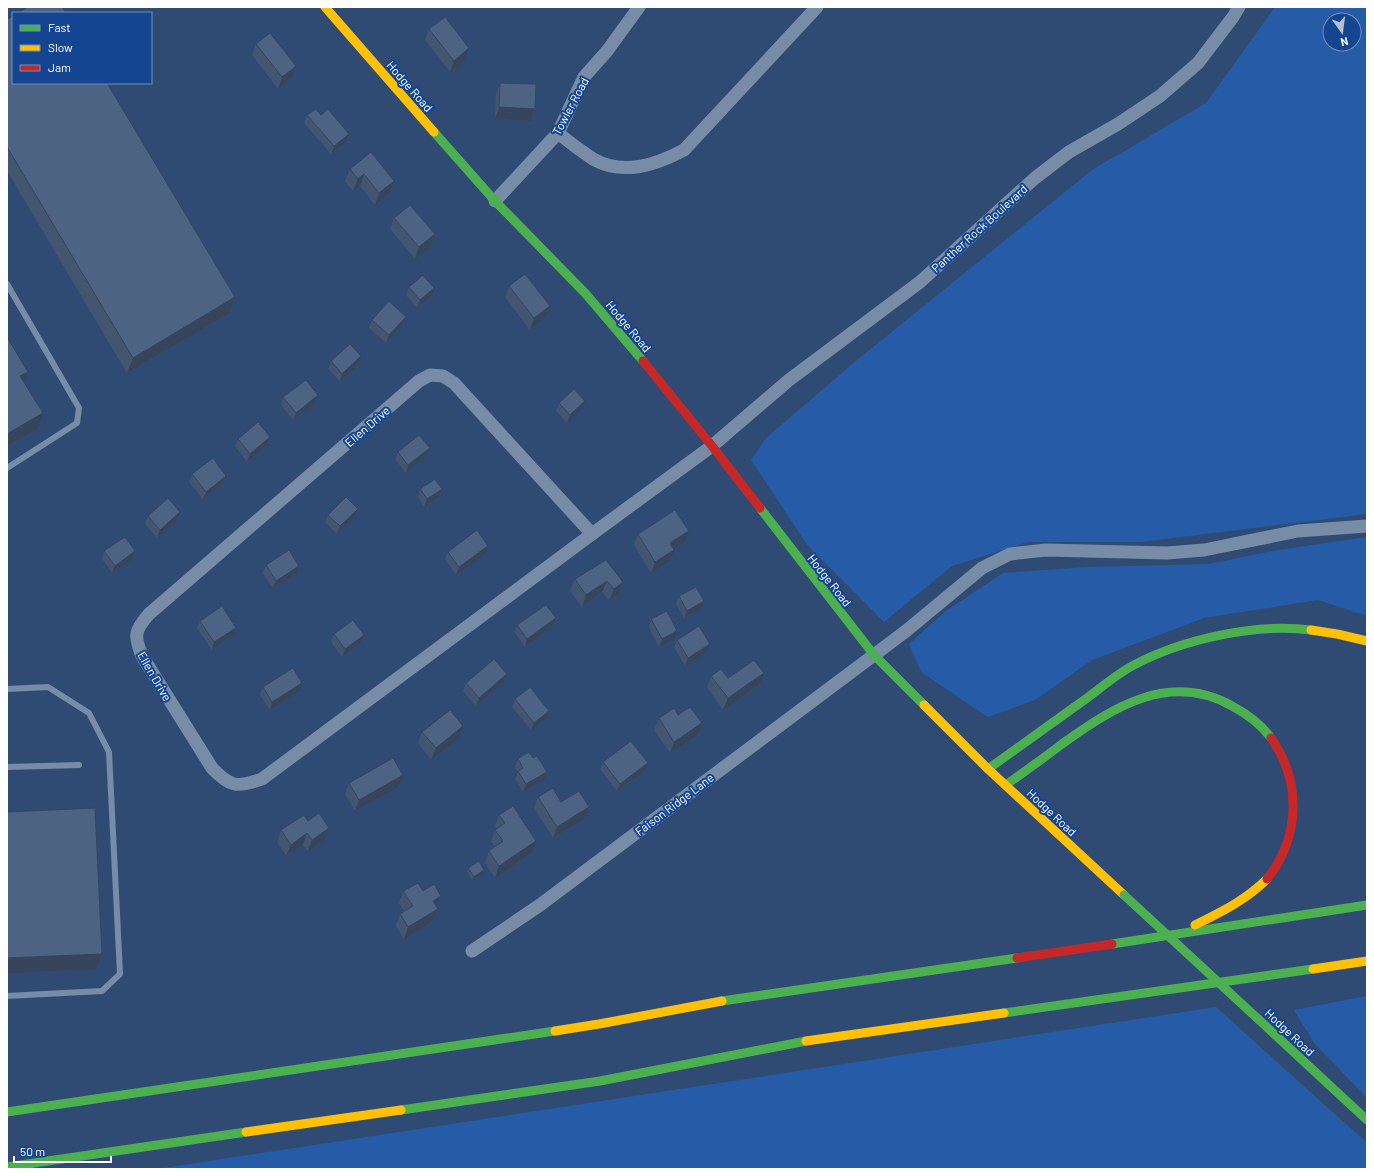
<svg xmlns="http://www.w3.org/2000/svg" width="1374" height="1176" font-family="Barlow,sans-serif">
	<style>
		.green { fill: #265ba7; fill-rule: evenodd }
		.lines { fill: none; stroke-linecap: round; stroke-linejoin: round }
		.lane { stroke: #778ca6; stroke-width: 6 }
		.street { stroke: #778ca6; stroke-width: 13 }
		.fast { stroke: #4caf50; stroke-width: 9 }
		.slow { stroke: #ffc107; stroke-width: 9 }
		.jam { stroke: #c62828; stroke-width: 9 }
		.fast-bridge { stroke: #4caf50; stroke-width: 9 }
		.wall { fill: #425571 }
		.shaded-wall { fill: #36455c }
		.building { fill: #4d6383; stroke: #36455c }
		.labels { text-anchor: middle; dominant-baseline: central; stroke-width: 4; stroke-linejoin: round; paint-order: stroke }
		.street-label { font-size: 12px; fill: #fff; stroke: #134590 }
	</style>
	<rect width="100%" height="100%" fill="#304b73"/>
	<!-- green -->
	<g class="green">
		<path d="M1275,7H1367V514L1141,542H1028L952,566L884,622L808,546L751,460L766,438L857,360L1092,170L1206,103ZM1330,20H1354V44H1330Z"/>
		<polygon points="1367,537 1367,616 1318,600 1204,618 1092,660 1035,700 988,717 921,672 909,644 946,611 1003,573 1088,567 1209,564 1272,551"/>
		<polygon points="1367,996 1367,1098 1314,1043 1294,1010"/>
		<polygon points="1216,1007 1367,1143 1367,1169 671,1169 652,1168 632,1169 157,1169"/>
	</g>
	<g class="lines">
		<!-- lane -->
		<g class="lane">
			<polyline points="7,284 79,408 77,423 7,468"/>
			<polyline points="7,689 48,687 89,713 109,752 120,974 102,991 7,996"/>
			<polyline points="7,767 79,765"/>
		</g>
		<!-- street -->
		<g class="street">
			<path d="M558,133C569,142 581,151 593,159C623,176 656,165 684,150L817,7"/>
			<polyline points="495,201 558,133 584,77 607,51 639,7"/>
			<path d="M430,375L443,376L454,383L592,534L262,779C237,788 230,787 212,768L142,656C134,636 134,631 149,614L419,381Z"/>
			<polyline points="592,534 712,446 789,380 920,282 1035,178 1069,152 1118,124 1160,96 1198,63 1233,17 1239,7"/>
			<polyline points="472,951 540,905 874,655 906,631 982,568 1010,554 1046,550 1167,553 1204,550 1298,531 1367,526"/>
		</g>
		<!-- fast -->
		<g class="fast">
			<polyline points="434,132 495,201 585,293 643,361"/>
			<polyline points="760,508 874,655 924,705"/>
			<path d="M988,769C1021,745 1054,722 1087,698C1102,687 1118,673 1134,665C1183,639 1256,623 1311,630"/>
			<path d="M1006,785C1025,771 1044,758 1062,744C1113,707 1170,671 1232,706C1247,714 1261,724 1271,738"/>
			<polyline points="1112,944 1367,905"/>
			<polyline points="722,1001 1017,958"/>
			<polyline points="1004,1013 1313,969"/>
			<polyline points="1257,1018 1367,1120"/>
			<polyline points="401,1110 600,1081 806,1041"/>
			<polyline points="7,1112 555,1031"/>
			<polyline points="7,1167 246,1132"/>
		</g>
		<!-- slow -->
		<g class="slow">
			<polyline points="325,7 434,132"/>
			<polyline points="1311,630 1337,634 1367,641"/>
			<polyline points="924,705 988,769 1124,895"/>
			<path d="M1195,925C1221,912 1246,900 1267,879"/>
			<polyline points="1313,969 1367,961"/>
			<polyline points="555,1031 599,1024 722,1001"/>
			<polyline points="806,1041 1004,1013"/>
			<polyline points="246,1132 401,1110"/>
		</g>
		<!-- jam -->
		<g class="jam">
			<polyline points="643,361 712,446 760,508"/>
			<path d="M1267,879C1300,837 1302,782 1271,738"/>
			<polyline points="1017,958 1112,944"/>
		</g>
		<!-- fast-bridge -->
		<polyline class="fast-bridge" points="1124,895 1257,1018"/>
	</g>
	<!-- wall -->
	<g class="wall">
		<polygon points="7,19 230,313 127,373 7,171"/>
		<polygon points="429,29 465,60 450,72 425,40"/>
		<polygon points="256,44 292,78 278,89 252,55"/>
		<polygon points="500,83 535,109 531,121 495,119 496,94"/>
		<polygon points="307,115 346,142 331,154 304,123"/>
		<polygon points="350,169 394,181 390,193 375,205 360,186 353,191 345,181"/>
		<polygon points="394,218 435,234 431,246 415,259 390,229"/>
		<polygon points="509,286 545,318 530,330 505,297"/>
		<polygon points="409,287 434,288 431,296 417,308 406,295"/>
		<polygon points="372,320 403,325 386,343 369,328"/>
		<polygon points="331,361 359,364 340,381 328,369"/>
		<polygon points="318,395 315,403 293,420 281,405 283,397"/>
		<polygon points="559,403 582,409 567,423 556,411"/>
		<polygon points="238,439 267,445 247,462 235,446"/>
		<polygon points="398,452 427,455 406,473 395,460"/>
		<polygon points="192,474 226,476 223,483 203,499 189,482"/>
		<polygon points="420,489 442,489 439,497 424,507 418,497"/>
		<polygon points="328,515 355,517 337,534 325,522"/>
		<polygon points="148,516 177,520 157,538 145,524"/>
		<polygon points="638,534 684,543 674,549 670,561 651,573 634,545"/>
		<polygon points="488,546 486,554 456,575 445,559 448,552"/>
		<polygon points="104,551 132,559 112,573 102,559"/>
		<polygon points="606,560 623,582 619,594 609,600 602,592 582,607 570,591 575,579"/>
		<polygon points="266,565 296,573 273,588 263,573"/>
		<polygon points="679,596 701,609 684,618 676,604"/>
		<polygon points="556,618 553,626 525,647 515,633 517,625"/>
		<polygon points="651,619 675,639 659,647 649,627"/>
		<polygon points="200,621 236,628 233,635 212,650 197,628"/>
		<polygon points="334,634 364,635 361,643 342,657 331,642"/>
		<polygon points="677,640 707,652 685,666 674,647"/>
		<polygon points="711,676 728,678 760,684 723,710 707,687"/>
		<polygon points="504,682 476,706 463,691 466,683"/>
		<polygon points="263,687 300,691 270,710 260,695"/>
		<polygon points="515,699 546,719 531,730 512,707"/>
		<polygon points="678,715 698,735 670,753 654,730 659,718"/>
		<polygon points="422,732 459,738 431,760 418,743"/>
		<polygon points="518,759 544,780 523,792 515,779 518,772 515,767"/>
		<polygon points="603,762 645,771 617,791 600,769"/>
		<polygon points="403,775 399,787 355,811 345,794 349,783"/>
		<polygon points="538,797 561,802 584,819 553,838 534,808"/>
		<polygon points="499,815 532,853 495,878 485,863 489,851 495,847 491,841 495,830 497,829 495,826"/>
		<polygon points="308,821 329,828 325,839 308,851 303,845 286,856 277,842 281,830"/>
		<polygon points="468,868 483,874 472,880 467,871"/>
		<polygon points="403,891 423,891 441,896 436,908 433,921 404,939 396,926 400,914 404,911 399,903"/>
	</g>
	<!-- shaded-wall -->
	<g class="shaded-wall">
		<polygon points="469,48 465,60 450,72 454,61"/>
		<polygon points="296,66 292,78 278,89 282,77"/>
		<polygon points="499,107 535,109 531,121 495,119"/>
		<polygon points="349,134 346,142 331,154 334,146"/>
		<polygon points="364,174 360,186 353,191 358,179"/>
		<polygon points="394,181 390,193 375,205 379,193"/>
		<polygon points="435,234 431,246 415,259 419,247"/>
		<polygon points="434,288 431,296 417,308 420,300"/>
		<polygon points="235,297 230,313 127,373 133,358"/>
		<polygon points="550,306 545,318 530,330 534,318"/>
		<polygon points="406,317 403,325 386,343 389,335"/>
		<polygon points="361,356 359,364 340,381 342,374"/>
		<polygon points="28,372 22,387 20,376"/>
		<polygon points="318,395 315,403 293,420 296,413"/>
		<polygon points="585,401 582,409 567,423 570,415"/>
		<polygon points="43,413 37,429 7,446 7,434"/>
		<polygon points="270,437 267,445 247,462 250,454"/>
		<polygon points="430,448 427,455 406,473 408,465"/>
		<polygon points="226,476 223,483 203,499 206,492"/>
		<polygon points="442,489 439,497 424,507 427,499"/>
		<polygon points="358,509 355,517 337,534 340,526"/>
		<polygon points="180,512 177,520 157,538 160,530"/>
		<polygon points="689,531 684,543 666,554 670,543"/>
		<polygon points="488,546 486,554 456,575 459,567"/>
		<polygon points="674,550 670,561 651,573 655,562"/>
		<polygon points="135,551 132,559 112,573 115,566"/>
		<polygon points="299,566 296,573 273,588 276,581"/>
		<polygon points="607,581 602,592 582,607 586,595"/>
		<polygon points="623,582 619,594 609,600 614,589"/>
		<polygon points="704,601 701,609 684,618 687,611"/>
		<polygon points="556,618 553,626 525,647 527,639"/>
		<polygon points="236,628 233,635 212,650 214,642"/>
		<polygon points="677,631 675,639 659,647 662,639"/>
		<polygon points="364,635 361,643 342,657 345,649"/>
		<polygon points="710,644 707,652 685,666 688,658"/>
		<polygon points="764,673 760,684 723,710 728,698"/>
		<polygon points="507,674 504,682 476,706 479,698"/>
		<polygon points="302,683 300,691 270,710 272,702"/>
		<polygon points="549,711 546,719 531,730 534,723"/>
		<polygon points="702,723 698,735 670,753 674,742"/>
		<polygon points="463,726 459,738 431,760 436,748"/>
		<polygon points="648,763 645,771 617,791 620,784"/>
		<polygon points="547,772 544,780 523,792 526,784"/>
		<polygon points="403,775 399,787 355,811 359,800"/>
		<polygon points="589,807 584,819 553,838 557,827"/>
		<polygon points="329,828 325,839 308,851 312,840"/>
		<polygon points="307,833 303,845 286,856 291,845"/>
		<polygon points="536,841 532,853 495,878 499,866"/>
		<polygon points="484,870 483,874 472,880 474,877"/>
		<polygon points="441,896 437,907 428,913 433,901"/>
		<polygon points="438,909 433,921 404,939 408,927"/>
		<polygon points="102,954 96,969 7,973 7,958"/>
	</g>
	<!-- building -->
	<g class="building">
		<polygon points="28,7 62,7 66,13 18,13"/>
		<polygon points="13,16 13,83 107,83 235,297 133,358 7,147 7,19"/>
		<polygon points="445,17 469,48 454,61 429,29"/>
		<polygon points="270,33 296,66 282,77 256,44"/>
		<polygon points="500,83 536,84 535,109 499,107"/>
		<polygon points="316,109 321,115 328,109 349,134 334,146 307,115"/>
		<polygon points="371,152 394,181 379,193 364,174 358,179 350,169"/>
		<polygon points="410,205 435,234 419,247 394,218"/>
		<polygon points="525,274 550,306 534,318 509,286"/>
		<polygon points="423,275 434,288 420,300 409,287"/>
		<polygon points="389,301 406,317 389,335 372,320"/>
		<polygon points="7,337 28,372 20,376 43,413 7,434"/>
		<polygon points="350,344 361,356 342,374 331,361"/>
		<polygon points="306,380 318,395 296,413 283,397"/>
		<polygon points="574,389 585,401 570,415 559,403"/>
		<polygon points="258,422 270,437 250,454 238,439"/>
		<polygon points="419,435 430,448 408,465 398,452"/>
		<polygon points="213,458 226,476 206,492 192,474"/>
		<polygon points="435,479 442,489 427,499 420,489"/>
		<polygon points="346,497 358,509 340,526 328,515"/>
		<polygon points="168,498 180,512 160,530 148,516"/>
		<polygon points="675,510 689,531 670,543 674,550 655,562 638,534"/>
		<polygon points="477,530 488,546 459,567 448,552"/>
		<polygon points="125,537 135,551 115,566 104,551"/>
		<polygon points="289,550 299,566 276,581 266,565"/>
		<polygon points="606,560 623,582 614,589 607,581 586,595 575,579"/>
		<polygon points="696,587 704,601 687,611 679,596"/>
		<polygon points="546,605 556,618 527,639 517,625"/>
		<polygon points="222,606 236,628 214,642 200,621"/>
		<polygon points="667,611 677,631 662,639 651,619"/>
		<polygon points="353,620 364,635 345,649 334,634"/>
		<polygon points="699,626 710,644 688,658 677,640"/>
		<polygon points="494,659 507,674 479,698 466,683"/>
		<polygon points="754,660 764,673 728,698 711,676 721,669 728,678"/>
		<polygon points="293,668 302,683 272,702 263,687"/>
		<polygon points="530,687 549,711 534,723 515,699"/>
		<polygon points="690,707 702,723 674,742 659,718 674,708 678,715"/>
		<polygon points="450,710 463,726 436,748 422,732"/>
		<polygon points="631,741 648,763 620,784 603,762"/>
		<polygon points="529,752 533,758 537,756 547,772 526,784 518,771 523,768 518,759"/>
		<polygon points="393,758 403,775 359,800 349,783"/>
		<polygon points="553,788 561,802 579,791 589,807 557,827 538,797"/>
		<polygon points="513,806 536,841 499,866 489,851 503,841 495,830 505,823 499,815"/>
		<polygon points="95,808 102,954 7,958 7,812"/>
		<polygon points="319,813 329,828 312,840 307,833 291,845 281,830 304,815 308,821"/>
		<polygon points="479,861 484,870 474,877 468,868"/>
		<polygon points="418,883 423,891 434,884 441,896 433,901 438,909 408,927 400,914 413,906 403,891"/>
	</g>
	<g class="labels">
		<!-- street labels -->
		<g class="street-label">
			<text transform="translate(410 86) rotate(49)">Hodge Road</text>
			<text transform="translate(570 106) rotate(-62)">Towler Road</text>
			<text transform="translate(979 228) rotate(-42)">Panther Rock Boulevard</text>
			<text transform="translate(629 326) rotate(50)">Hodge Road</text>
			<text transform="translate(367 426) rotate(-41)">Ellen Drive</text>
			<text transform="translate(830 580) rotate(52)">Hodge Road</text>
			<text transform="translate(155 676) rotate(60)">Ellen Drive</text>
			<text transform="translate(674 804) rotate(-37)">Faison Ridge Lane</text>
			<text transform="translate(1052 812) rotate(43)">Hodge Road</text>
			<text transform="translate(1290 1032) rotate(43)">Hodge Road</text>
		</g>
	</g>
	<!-- border -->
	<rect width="1374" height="1176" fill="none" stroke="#ffffff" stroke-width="16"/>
	<!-- legend -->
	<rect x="12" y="12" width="140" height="72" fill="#134590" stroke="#718fbc"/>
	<rect x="20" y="25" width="20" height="6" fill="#4caf50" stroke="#718fbc"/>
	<text x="48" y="32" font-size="12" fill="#ffffff">Fast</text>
	<rect x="20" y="45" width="20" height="6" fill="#ffc107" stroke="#718fbc"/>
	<text x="48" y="52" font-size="12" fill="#ffffff">Slow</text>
	<rect x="20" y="65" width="20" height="6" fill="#c62828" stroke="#718fbc"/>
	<text x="48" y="72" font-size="12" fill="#ffffff">Jam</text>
	<!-- north arrow -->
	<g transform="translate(1342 32) rotate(166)"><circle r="19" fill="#134590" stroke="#718fbc"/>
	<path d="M0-3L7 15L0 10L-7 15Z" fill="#b7c0ce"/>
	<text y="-6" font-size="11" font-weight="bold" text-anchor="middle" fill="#ffffff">N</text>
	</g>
	<!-- scale -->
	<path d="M14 1156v6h97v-6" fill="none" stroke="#ffffff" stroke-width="2"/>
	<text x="20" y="1156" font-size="12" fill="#ffffff" stroke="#134590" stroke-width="3" paint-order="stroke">50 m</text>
</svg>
